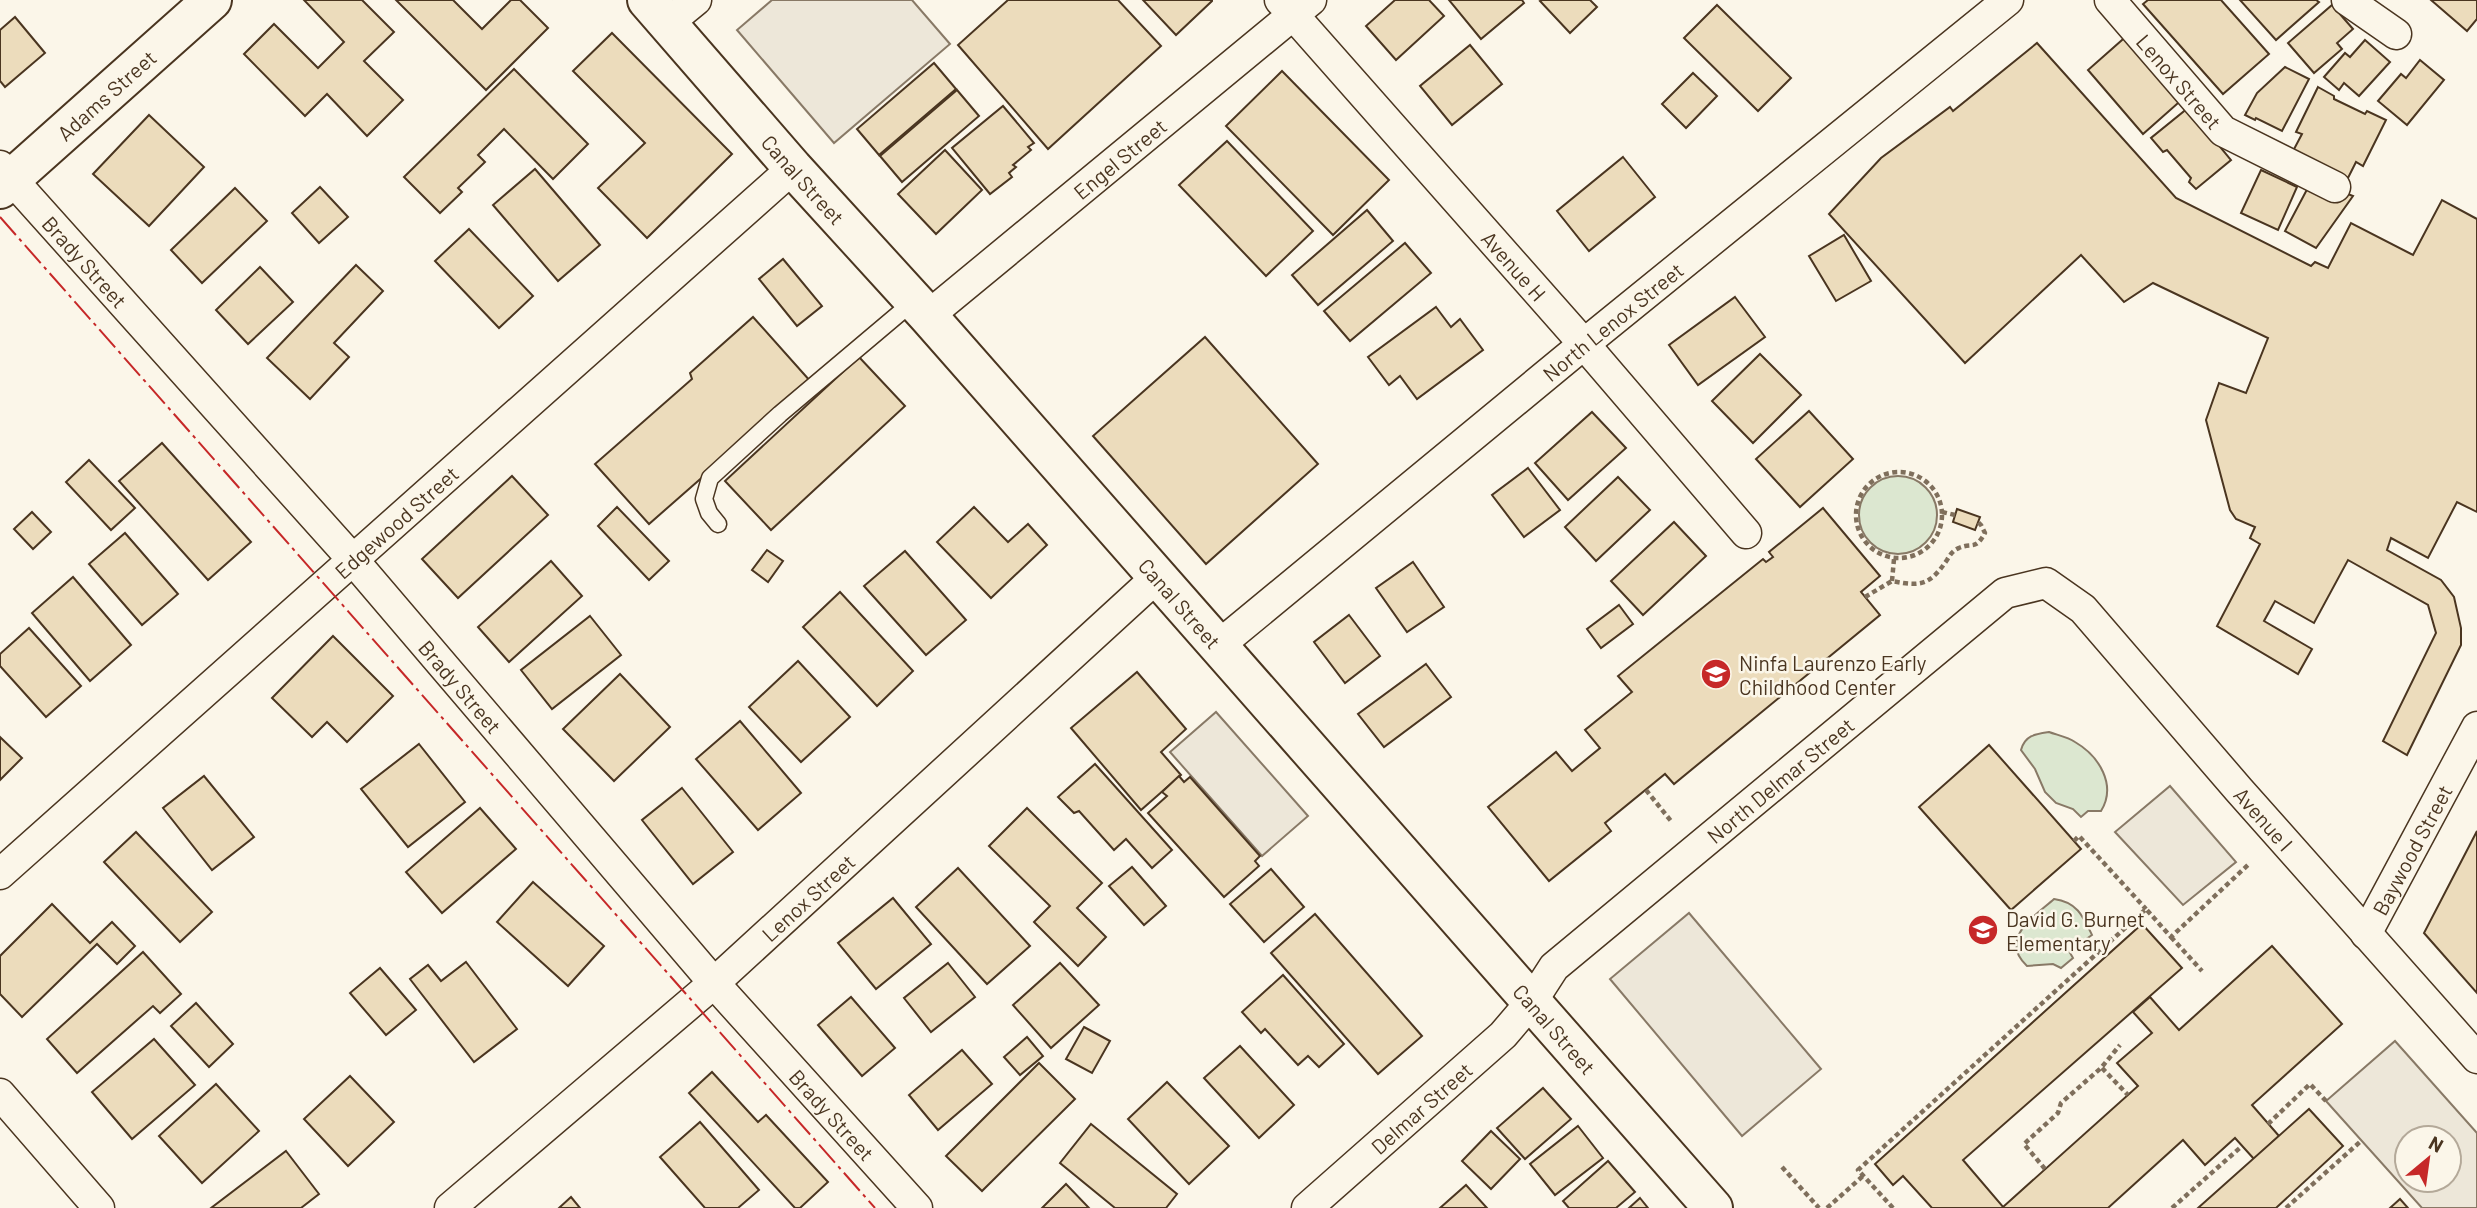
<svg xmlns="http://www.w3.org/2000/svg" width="2477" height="1208" font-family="Barlow,sans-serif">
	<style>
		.green { fill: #dce7d0; stroke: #887966; stroke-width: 2 }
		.parking { fill: #ede7d9; stroke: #887966; stroke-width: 2; fill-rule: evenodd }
		.building { fill: #ecdcbc; stroke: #4a3520; stroke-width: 2 }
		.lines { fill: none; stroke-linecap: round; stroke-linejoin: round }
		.service-casing { stroke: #4a3520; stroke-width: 19 }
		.minor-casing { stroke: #4a3520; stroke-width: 33 }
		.tertiary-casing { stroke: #4a3520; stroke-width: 42 }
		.path { stroke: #7f6f5c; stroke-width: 4.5; stroke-dasharray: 5 3.5; stroke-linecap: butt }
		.service { stroke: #fbf6e9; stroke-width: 16 }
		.minor { stroke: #fbf6e9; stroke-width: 30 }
		.tertiary { stroke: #fbf6e9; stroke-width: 38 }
		.power { stroke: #c62828; stroke-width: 2; stroke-dasharray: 24 5 3.5 5; stroke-linecap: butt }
		.labels { text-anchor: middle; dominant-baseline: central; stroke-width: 5; stroke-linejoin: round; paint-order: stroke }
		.street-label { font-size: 21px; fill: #4a3520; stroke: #fbf6e9 }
		.poi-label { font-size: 21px; fill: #4a3520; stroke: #fbf6e9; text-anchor: start }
	</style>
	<rect width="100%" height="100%" fill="#fbf6e9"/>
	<!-- green -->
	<g class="green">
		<circle cx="1898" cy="515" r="39"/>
		<path d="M2049,732C2057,735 2068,737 2075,742C2099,756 2117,785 2101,811H2088L2081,817L2073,809L2056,803L2045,792L2035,769L2021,750C2025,735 2036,734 2049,732Z"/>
		<path d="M2054,899C2077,902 2083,916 2092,935L2069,951L2073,958L2061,968L2053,964L2027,966C1998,939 2034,917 2054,899Z"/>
	</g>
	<!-- parking -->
	<g class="parking">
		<polygon points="772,0 912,0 950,44 834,143 737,30"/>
		<polygon points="1216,712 1308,816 1262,856 1170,752"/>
		<polygon points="2170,786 2236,862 2183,905 2115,832"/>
		<polygon points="1689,913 1821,1069 1742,1136 1610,979"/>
		<path d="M2395,1041L2477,1133V1208H2422L2326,1101ZM2407,1138H2449V1180H2407Z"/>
	</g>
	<!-- building -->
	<g class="building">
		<polygon points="304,0 362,0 394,32 364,61 403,100 367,136 327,94 305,116 244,54 274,24 318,68 344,42"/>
		<polygon points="396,0 453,0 482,29 511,0 520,0 548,28 486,90"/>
		<polygon points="1008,0 1118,0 1161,46 1048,149 958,45"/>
		<polygon points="1143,0 1212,0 1212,1 1176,35"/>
		<polygon points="1395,0 1429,0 1444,16 1396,60 1366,26"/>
		<polygon points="1449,0 1522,0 1524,3 1481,39"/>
		<polygon points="1542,0 1590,0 1597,7 1570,33 1540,1"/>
		<polygon points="2148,0 2221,0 2269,54 2223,94 2143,4"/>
		<polygon points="2240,0 2316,0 2319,2 2276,40"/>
		<polygon points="2431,0 2477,0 2477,19 2467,31"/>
		<polygon points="1717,5 1791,78 1758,111 1684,38"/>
		<polygon points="2332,5 2353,29 2337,43 2342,49 2314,73 2288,43"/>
		<polygon points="15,17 45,53 5,87 0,81 0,30"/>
		<polygon points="612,33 732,154 647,238 598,188 645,143 573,71"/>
		<polygon points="2130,33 2186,96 2143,134 2088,70"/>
		<polygon points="2365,40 2390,62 2359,96 2344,83 2339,90 2324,77 2345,53 2350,57"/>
		<polygon points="2037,43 2176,198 2311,266 2315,262 2328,268 2351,223 2413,255 2442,200 2477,219 2477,512 2457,502 2428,558 2391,538 2387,550 2441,580 2454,597 2461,628 2461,645 2407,755 2383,741 2436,633 2428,605 2348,560 2314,623 2275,601 2264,621 2312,649 2298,674 2217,626 2260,544 2250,538 2255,527 2236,519 2230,510 2206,420 2219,383 2246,393 2268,338 2153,283 2124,302 2081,255 1965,363 1829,214 1881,158 1950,107 1953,111"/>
		<polygon points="1470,45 1502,84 1452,125 1420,86"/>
		<polygon points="2420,60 2444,80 2407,125 2378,101 2401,74 2406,78"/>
		<polygon points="934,63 956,89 879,155 857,129"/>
		<polygon points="2285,67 2309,79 2282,131 2256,118 2255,120 2245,115 2257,93"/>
		<polygon points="514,69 588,144 553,179 504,129 478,155 485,162 458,188 462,192 440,213 404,177"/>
		<polygon points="1282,71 1389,180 1333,235 1226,126"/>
		<polygon points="1693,73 1717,96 1686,128 1662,104"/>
		<polygon points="2318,87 2334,96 2334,99 2365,114 2367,111 2386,120 2363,166 2356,162 2348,178 2293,151 2302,134 2296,132"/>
		<polygon points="957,90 979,116 902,182 880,156"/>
		<polygon points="1003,106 1034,143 1028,147 1031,150 1013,165 1016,167 1009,173 1012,177 990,194 952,148"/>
		<polygon points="2188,108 2231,160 2196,189 2189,182 2191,178 2167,150 2163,152 2151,138"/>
		<polygon points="149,115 204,167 149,226 93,174"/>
		<polygon points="1227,141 1313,231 1266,276 1179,185"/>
		<polygon points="945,150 982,190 936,234 898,194"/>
		<polygon points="1623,157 1655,197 1589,251 1557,211"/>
		<polygon points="535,169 600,245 558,281 493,205"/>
		<polygon points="2261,170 2297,187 2278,230 2241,213"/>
		<polygon points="2312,180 2353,196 2316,248 2285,231"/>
		<polygon points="320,187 348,217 319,243 292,213"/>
		<polygon points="235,188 267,221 202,283 171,250"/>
		<polygon points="1367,210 1393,241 1318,305 1292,275"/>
		<polygon points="469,229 533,296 499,328 435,261"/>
		<polygon points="1844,235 1871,281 1836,301 1809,256"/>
		<polygon points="1405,243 1431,273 1350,341 1324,311"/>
		<polygon points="783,259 822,306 797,326 759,279"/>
		<polygon points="356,265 383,291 334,343 349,357 310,399 267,358"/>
		<polygon points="260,267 293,302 248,344 216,310"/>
		<polygon points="1735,297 1765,337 1698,385 1669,345"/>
		<polygon points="1436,307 1451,327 1460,319 1483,350 1417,399 1400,376 1389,385 1368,357"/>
		<polygon points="753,317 811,382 649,524 595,464 692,379 690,373"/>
		<polygon points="1205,337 1318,464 1206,564 1093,436"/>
		<polygon points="1760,354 1801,395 1753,443 1712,401"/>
		<polygon points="859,357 905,406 771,530 725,481"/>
		<polygon points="1809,411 1853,459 1800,507 1756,459"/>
		<polygon points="1592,412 1626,448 1568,500 1535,463"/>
		<polygon points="162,443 251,542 208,580 119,481"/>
		<polygon points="89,460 135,508 111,530 66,482"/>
		<polygon points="1528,468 1560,510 1524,537 1492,495"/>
		<polygon points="512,476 548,515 458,598 422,559"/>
		<polygon points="1618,477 1650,510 1596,561 1565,527"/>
		<polygon points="617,507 669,561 649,580 598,526"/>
		<polygon points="974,507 1008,542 1028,524 1047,545 991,598 937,542"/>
		<polygon points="1823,508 1880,576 1861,592 1880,615 1674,784 1665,774 1605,823 1611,831 1549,881 1488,807 1556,752 1572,771 1600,748 1585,730 1632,692 1618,676 1763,559 1766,562 1773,557 1769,552"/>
		<polygon points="1957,509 1980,517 1975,530 1953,522"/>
		<polygon points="32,512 51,532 33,549 14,529"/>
		<polygon points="1674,522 1706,556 1643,615 1611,581"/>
		<polygon points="125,533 178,594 142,625 89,564"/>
		<polygon points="767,550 783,561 768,582 752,570"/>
		<polygon points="905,551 966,620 926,655 864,586"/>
		<polygon points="551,561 582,596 509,662 478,627"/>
		<polygon points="1413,562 1444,607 1407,632 1376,588"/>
		<polygon points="73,577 131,645 90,681 32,613"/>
		<polygon points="840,592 913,671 877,706 803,627"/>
		<polygon points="1619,605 1633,624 1601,648 1587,629"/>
		<polygon points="1349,615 1380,656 1345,683 1314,642"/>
		<polygon points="590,616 621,655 552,709 521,670"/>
		<polygon points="29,628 81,686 46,717 0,666 0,654"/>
		<polygon points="333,636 393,696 347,742 327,722 312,737 272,698"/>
		<polygon points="798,661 850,717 801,762 749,707"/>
		<polygon points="1426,664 1451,697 1384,747 1358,714"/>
		<polygon points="1137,672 1186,729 1161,752 1181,775 1141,810 1071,728"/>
		<polygon points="620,674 670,727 614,781 563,729"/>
		<polygon points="740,721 801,793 758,830 696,759"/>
		<polygon points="0,737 22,758 0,780"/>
		<polygon points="419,744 465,802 408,847 361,789"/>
		<polygon points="1989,745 2081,849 2011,910 1919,807"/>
		<polygon points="1095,764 1172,850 1152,868 1126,839 1114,850 1079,811 1074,813 1058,797"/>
		<polygon points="204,776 254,837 212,870 163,808"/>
		<polygon points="1179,776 1184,782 1190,777 1260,856 1255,861 1259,866 1224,897 1148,813 1167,796 1162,792"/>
		<polygon points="682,788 733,852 693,884 642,820"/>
		<polygon points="480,808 516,849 442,913 406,872"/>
		<polygon points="1027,808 1102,883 1077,908 1106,937 1078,966 1034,922 1050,906 989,846"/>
		<polygon points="2477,831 2477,993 2424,933"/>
		<polygon points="136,832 212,912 180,942 104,862"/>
		<polygon points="1132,867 1166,906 1144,925 1109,886"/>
		<polygon points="958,868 1030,946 987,984 916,907"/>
		<polygon points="1271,869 1304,907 1264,942 1230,904"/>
		<polygon points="533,882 604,946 568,986 497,922"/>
		<polygon points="893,898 931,944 876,989 838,943"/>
		<polygon points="52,904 90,943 112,922 135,946 117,964 97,944 22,1017 0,994 0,956"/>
		<polygon points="1315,914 1422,1036 1378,1074 1271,953"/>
		<polygon points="2142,924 2182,968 1963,1160 2004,1208 1932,1208 1903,1176 1893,1185 1875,1164"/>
		<polygon points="2272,946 2342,1024 2252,1105 2279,1136 2254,1159 2235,1138 2205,1165 2183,1140 2108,1208 2004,1208 2003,1207 2138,1086 2117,1063 2152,1033 2133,1012 2150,997 2179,1030"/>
		<polygon points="143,952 181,994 160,1013 153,1006 77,1073 47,1039"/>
		<polygon points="466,962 517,1029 474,1062 410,979 428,965 441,981"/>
		<polygon points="948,963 975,997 931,1032 904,998"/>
		<polygon points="1060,963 1099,1005 1051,1048 1013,1005"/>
		<polygon points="380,968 416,1010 386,1035 350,993"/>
		<polygon points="1283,975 1344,1044 1319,1067 1308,1056 1298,1065 1265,1029 1261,1033 1242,1012"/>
		<polygon points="851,997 895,1048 862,1076 818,1025"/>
		<polygon points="196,1003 233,1044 209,1067 171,1026"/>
		<polygon points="1084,1027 1110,1041 1092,1073 1066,1059"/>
		<polygon points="1027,1037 1043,1056 1020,1075 1004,1057"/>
		<polygon points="154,1039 195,1085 132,1139 92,1092"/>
		<polygon points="1240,1046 1294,1105 1259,1138 1204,1078"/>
		<polygon points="962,1050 992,1084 938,1130 909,1095"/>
		<polygon points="1039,1063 1075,1099 982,1191 946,1156"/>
		<polygon points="712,1072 758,1122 766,1115 828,1182 800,1208 795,1208 689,1093"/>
		<polygon points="350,1076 394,1122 348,1166 304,1119"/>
		<polygon points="1167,1082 1229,1146 1189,1184 1128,1119"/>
		<polygon points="216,1084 259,1131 202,1183 159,1136"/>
		<polygon points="1543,1088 1571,1119 1525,1159 1497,1128"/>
		<polygon points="2309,1109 2343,1146 2276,1208 2198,1208"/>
		<polygon points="700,1122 759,1190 738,1208 705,1208 660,1157"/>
		<polygon points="1091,1124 1177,1194 1166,1208 1115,1208 1060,1163"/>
		<polygon points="1578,1126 1603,1158 1555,1195 1530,1164"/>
		<polygon points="1491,1131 1520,1159 1491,1189 1462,1161"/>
		<polygon points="286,1151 319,1194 301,1208 211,1208"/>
		<polygon points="1608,1161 1635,1192 1616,1208 1569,1208 1563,1201"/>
		<polygon points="1066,1184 1089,1208 1042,1208"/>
		<polygon points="1466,1185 1487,1208 1440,1208"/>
		<polygon points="571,1197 580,1208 559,1208"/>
		<polygon points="1640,1198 1648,1208 1629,1208"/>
		<polygon points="2400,1199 2408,1208 2390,1208"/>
	</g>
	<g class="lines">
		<!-- service casing -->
		<g class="service-casing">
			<polyline id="service" points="718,524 709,513 704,499 710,478 780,414 914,301"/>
		</g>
		<!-- minor casing -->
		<g class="minor-casing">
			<g id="minor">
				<path id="s1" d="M1280,0L1584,344L1746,533"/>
				<path id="s2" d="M2110,0L2223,131L2335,187"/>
				<polyline points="2347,0 2396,34"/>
				<polyline points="668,23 696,0"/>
				<path id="s3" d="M0,166L354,561L714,983L917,1208"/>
				<path id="s4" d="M928,316L1311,0"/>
				<path id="s5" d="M1218,646L1584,344L2008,0"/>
				<path id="s6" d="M0,874L793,168"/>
				<path id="s7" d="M2366,934L2477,727"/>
				<polyline points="0,1094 99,1208"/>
				<path id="s8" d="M450,1208L714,983L1157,577"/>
				<path id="s9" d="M1307,1208L1503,1035L1532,1001L1554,967L2005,593L2046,583L2083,609L2239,790L2477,1058"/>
			</g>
		</g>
		<!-- tertiary casing -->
		<g class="tertiary-casing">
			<g id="tertiary">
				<path id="s10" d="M647,0L793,168L928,316L1713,1208"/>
				<path id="s11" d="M0,189L212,0"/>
			</g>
		</g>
		<!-- path -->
		<g class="path">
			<circle cx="1899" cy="515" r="43"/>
			<polyline points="1942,512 1955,515"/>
			<polyline points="1892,581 1894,559"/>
			<path d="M1865,597L1892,581C1921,587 1930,585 1947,560C1950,555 1953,550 1959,548C1973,542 1975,551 1985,533L1981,525L1978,522"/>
			<polyline points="1646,790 1671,821"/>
			<polyline points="2074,841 2079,836 2146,909"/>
			<polyline points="2171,937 2202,971"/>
			<polyline points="2102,1068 2128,1095"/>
			<polyline points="2268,1124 2310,1084 2326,1101"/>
			<polyline points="1782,1167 1819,1208"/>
			<polyline points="2045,1169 2024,1144 2058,1113 2061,1103 2101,1068 2120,1045"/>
			<polyline points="1827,1208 1863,1176"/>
			<polyline points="1893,1208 1858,1170 2146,909 2171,937 2249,864"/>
			<polyline points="2172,1208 2242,1146"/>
			<polyline points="2286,1208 2361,1141"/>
		</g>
		<!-- service -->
		<use href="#service" class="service"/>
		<!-- minor -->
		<use href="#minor" class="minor"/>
		<!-- tertiary -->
		<use href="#tertiary" class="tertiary"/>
		<!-- power -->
		<polyline class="power" points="0,217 875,1208"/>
	</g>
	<!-- icons -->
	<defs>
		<g id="school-disc" transform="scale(1.575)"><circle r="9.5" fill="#c62828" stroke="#fbf6e9"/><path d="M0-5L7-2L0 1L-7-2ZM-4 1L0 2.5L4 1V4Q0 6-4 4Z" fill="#fff"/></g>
	</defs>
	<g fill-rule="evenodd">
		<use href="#school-disc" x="1716" y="674"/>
		<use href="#school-disc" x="1983" y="930"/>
	</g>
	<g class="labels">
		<!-- street labels -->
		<g class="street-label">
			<text stroke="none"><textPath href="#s2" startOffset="107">Lenox Street</textPath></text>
			<text stroke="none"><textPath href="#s11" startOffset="142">Adams Street</textPath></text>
			<text stroke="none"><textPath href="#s4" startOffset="248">Engel Street</textPath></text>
			<text stroke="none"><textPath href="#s10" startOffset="238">Canal Street</textPath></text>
			<text stroke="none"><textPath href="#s3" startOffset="128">Brady Street</textPath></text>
			<text stroke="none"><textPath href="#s1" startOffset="354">Avenue H</textPath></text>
			<text stroke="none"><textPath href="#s5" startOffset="511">North Lenox Street</textPath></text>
			<text stroke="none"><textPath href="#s6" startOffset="530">Edgewood Street</textPath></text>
			<text stroke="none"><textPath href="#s10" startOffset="805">Canal Street</textPath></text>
			<text stroke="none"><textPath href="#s3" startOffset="695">Brady Street</textPath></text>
			<text stroke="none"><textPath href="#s9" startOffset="640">North Delmar Street</textPath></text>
			<text stroke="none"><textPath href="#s9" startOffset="1297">Avenue I</textPath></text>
			<text stroke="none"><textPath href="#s7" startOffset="96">Baywood Street</textPath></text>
			<text stroke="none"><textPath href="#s8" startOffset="474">Lenox Street</textPath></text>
			<text stroke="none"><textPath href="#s10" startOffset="1372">Canal Street</textPath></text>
			<text stroke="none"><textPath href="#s9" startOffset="152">Delmar Street</textPath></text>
			<text stroke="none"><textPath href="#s3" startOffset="1262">Brady Street</textPath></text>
		</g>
		<!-- poi labels -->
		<g class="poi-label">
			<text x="1739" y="662">Ninfa Laurenzo Early<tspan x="1739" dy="24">Childhood Center</tspan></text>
			<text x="2006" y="918">David G. Burnet<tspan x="2006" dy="24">Elementary</tspan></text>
		</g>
	</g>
	<!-- north arrow -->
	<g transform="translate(2428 1159) rotate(29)"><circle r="33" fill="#fbf6e9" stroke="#b4a999" stroke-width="2"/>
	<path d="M0-5L12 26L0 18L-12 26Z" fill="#c62828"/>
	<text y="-10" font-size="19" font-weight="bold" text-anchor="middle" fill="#4a3520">N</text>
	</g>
</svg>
